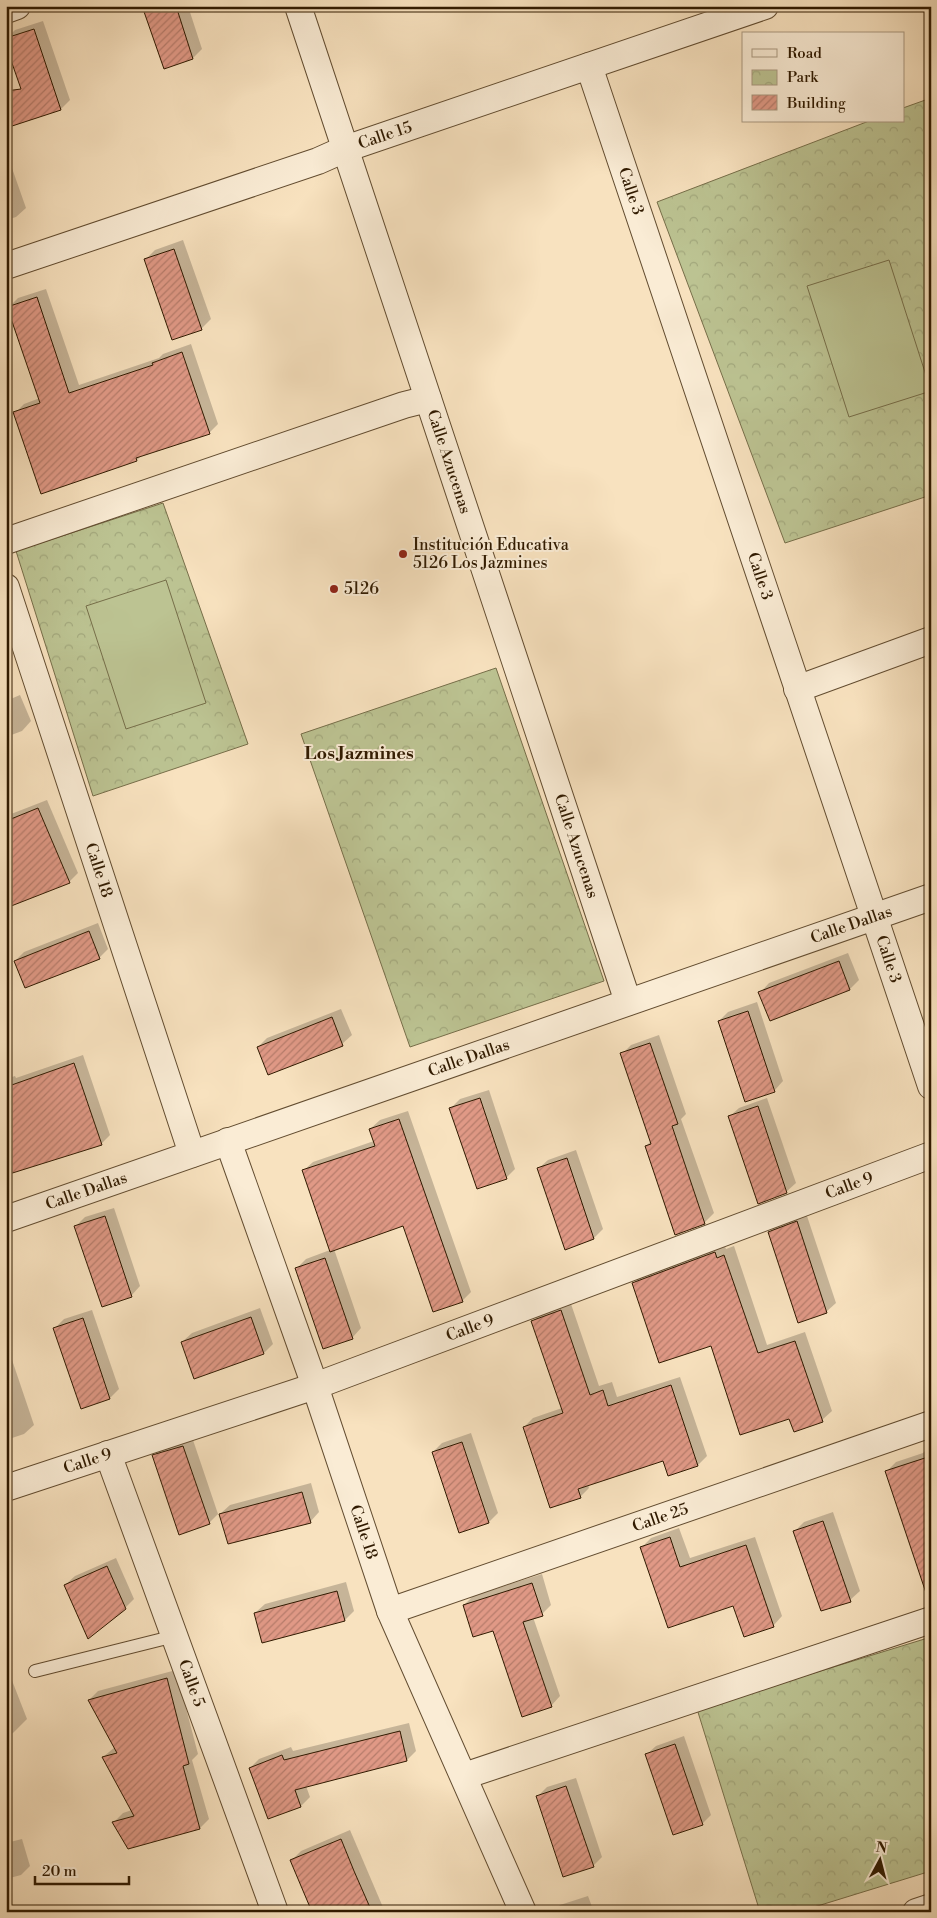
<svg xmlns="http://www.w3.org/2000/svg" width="937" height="1918" font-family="'Libre Bodoni',serif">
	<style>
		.park { fill: url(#park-crowns); stroke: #766e49 }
		.garden { fill: #bcc392; stroke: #766e49 }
		.shadow { fill: #0003 }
		.building { fill: url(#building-hatch); stroke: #301a00 }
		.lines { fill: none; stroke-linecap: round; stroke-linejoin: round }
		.service-casing { stroke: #624c30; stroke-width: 14 }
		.minor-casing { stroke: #624c30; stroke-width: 28 }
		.service { stroke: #faecd5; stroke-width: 12 }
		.minor { stroke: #faecd5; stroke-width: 26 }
		.poi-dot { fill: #8f2418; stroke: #faecd5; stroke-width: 2 }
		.labels { text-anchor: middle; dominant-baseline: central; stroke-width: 4; stroke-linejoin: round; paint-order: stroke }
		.street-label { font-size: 16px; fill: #301a00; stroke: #faecd5 }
		.poi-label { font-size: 16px; fill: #301a00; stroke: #faecd5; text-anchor: start }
		.neighbourhood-label { font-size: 18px; font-weight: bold; fill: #301a00; stroke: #faecd5 }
	</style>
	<defs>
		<pattern id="park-crowns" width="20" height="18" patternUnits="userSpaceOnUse" patternTransform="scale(1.25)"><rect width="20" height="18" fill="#bcc392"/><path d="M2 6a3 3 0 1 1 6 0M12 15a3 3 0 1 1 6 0" fill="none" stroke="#a2a77c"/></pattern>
		<pattern id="building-hatch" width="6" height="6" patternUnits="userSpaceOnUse" patternTransform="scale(1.25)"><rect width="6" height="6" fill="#e09986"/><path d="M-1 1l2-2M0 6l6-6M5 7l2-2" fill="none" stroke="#b67c6b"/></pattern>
	</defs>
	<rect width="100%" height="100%" fill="#f8e2bf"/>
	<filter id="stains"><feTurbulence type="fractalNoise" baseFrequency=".004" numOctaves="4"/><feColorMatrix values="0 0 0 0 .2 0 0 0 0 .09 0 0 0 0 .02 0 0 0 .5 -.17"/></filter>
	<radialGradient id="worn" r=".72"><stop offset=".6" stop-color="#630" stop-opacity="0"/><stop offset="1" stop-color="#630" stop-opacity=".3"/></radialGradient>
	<!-- park -->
	<g class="park">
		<polygon points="931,98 931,495 785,543 657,202 869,121 903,121 903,108"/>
		<polygon points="163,503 248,744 93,796 16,551"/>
		<polygon points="496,668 604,981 410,1047 301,734"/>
		<polygon points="931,1637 931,1871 798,1912 760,1912 697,1709"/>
	</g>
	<!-- garden -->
	<g class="garden">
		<polygon points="889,260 931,391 849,417 807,286"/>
		<polygon points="166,580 206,703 126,729 86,606"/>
	</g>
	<!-- shadow -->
	<g class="shadow">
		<polygon points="144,6 188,6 202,49 193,58"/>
		<polygon points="43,21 70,100 61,109 6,39 15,30"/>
		<polygon points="6,151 26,208 16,217 6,220"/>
		<polygon points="183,240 211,319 201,329 146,259 155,250"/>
		<polygon points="46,289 79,385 159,358 163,354 191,344 218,424 209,433 142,455 137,460 15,413 24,404 40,398 9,307 18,298"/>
		<polygon points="20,695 31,721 22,731 6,737 6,701"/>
		<polygon points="47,800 78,873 69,882 6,907 6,816"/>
		<polygon points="98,923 108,949 99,958 15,961 24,952"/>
		<polygon points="848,953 859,980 850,989 760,993 769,983"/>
		<polygon points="757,1002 783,1081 774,1091 719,1021 728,1012"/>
		<polygon points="341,1009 352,1035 342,1044 258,1047 267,1038"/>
		<polygon points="659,1035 686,1114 681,1119 714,1213 704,1223 646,1146 651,1141 622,1054 631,1045"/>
		<polygon points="83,1055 110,1135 101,1144 6,1174 6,1079 15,1076 16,1078"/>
		<polygon points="489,1090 515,1169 506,1178 451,1108 460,1099"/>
		<polygon points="767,1098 796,1183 786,1192 729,1117 739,1108"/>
		<polygon points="408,1111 471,1292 462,1301 404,1224 334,1249 361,1328 352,1338 297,1268 306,1259 330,1250 303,1171 313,1162 374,1141 370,1129 380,1120"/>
		<polygon points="576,1150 603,1229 594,1238 538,1169 548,1160"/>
		<polygon points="114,1208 140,1286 131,1296 76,1226 85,1217"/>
		<polygon points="806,1213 836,1303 826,1312 769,1233 778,1223"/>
		<polygon points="724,1244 726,1249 734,1246 767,1345 805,1332 832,1411 822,1420 790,1418 711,1344 633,1284 642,1274"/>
		<polygon points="570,1301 599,1386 612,1382 617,1397 680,1377 707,1456 698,1465 669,1475 664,1459 588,1484 589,1488 580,1497 524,1427 533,1418 562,1408 533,1321 542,1312"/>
		<polygon points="260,1308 273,1344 264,1353 182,1342 192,1333"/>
		<polygon points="92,1310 119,1389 110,1398 82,1407 55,1328 64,1319"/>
		<polygon points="7,1345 34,1425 24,1434 6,1440"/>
		<polygon points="471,1433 498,1513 489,1522 433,1452 442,1443"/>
		<polygon points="192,1437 218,1514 209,1523 154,1456 163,1447"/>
		<polygon points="931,1445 931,1545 887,1471 896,1462 923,1453"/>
		<polygon points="311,1483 319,1512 310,1522 220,1514 230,1505"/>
		<polygon points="833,1512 860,1591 850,1600 795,1531 804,1522"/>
		<polygon points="679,1528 690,1558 755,1537 782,1616 773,1626 734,1605 642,1547 651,1538"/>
		<polygon points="116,1558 134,1599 125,1608 65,1585 75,1576"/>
		<polygon points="542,1574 551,1605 542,1614 533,1617 560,1696 551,1706 494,1629 464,1605 473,1596"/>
		<polygon points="346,1582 354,1611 345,1620 255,1613 265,1604"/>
		<polygon points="6,1665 27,1719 13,1733 6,1736"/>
		<polygon points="176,1670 198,1754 192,1760 209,1819 200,1828 128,1848 114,1822 123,1813 132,1810 103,1757 115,1747 89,1700 98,1691"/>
		<polygon points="409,1723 416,1751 407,1760 306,1786 310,1797 301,1806 250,1768 259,1759 291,1747 293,1751"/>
		<polygon points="684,1736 711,1815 702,1824 646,1755 656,1746"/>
		<polygon points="576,1778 602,1857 593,1866 538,1796 547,1787"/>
		<polygon points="350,1830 385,1912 314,1912 292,1860 301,1851"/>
		<polygon points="22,1839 30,1866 21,1875 6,1879 6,1843"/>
		<polygon points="588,1896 594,1912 554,1912 560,1905"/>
	</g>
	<!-- building -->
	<g class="building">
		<polygon points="142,6 176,6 193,59 164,69"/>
		<polygon points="34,29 61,110 6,128 6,91 21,89 6,46 6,38"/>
		<polygon points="174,249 202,330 172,340 144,259"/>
		<polygon points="37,297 69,393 153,365 152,363 182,352 210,434 136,458 137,461 41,494 13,412 40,403 7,307"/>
		<polygon points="38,808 70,883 6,908 6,821"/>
		<polygon points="89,931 100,959 25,988 14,961"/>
		<polygon points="839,961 850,990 770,1021 758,992"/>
		<polygon points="748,1011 775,1092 745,1102 718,1021"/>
		<polygon points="332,1017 343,1046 268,1075 257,1047"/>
		<polygon points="650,1043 678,1124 672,1126 705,1224 675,1235 645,1146 651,1144 620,1053"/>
		<polygon points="74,1063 102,1145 6,1175 6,1087"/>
		<polygon points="480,1098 507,1179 477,1189 449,1108"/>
		<polygon points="758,1106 787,1193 758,1204 728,1116"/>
		<polygon points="399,1119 463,1302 433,1312 403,1226 330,1252 302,1170 375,1146 369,1129"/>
		<polygon points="567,1158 594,1239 565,1250 537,1168"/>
		<polygon points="105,1216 132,1297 102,1307 74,1226"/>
		<polygon points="797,1221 827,1313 798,1323 768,1232"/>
		<polygon points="715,1252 717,1258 724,1255 758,1353 795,1341 823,1422 794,1432 789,1419 740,1435 711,1346 659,1363 632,1283"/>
		<polygon points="325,1258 353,1339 323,1349 295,1268"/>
		<polygon points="561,1310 590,1395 603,1390 608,1406 671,1385 698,1466 668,1476 663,1461 578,1489 581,1498 550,1508 523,1427 563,1413 531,1321"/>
		<polygon points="251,1317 264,1354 194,1379 181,1342"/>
		<polygon points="83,1318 110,1399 81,1409 53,1328"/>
		<polygon points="462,1442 489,1523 459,1533 432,1452"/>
		<polygon points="183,1446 210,1524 179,1535 152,1455"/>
		<polygon points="931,1456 931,1592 926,1593 885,1471"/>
		<polygon points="302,1492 311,1523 228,1544 219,1514"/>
		<polygon points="823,1521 851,1602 821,1611 793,1531"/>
		<polygon points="670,1537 680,1567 746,1545 774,1627 744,1637 733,1606 668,1628 640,1547"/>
		<polygon points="107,1566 126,1609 88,1639 64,1585"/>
		<polygon points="532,1583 543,1616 523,1622 552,1707 522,1717 493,1631 473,1637 463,1605"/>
		<polygon points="337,1591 345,1621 262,1643 254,1613"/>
		<polygon points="167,1678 189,1764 183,1766 200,1829 128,1849 112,1822 134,1816 102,1757 117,1753 88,1700"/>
		<polygon points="400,1731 407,1761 295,1790 301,1807 268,1819 249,1768 282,1755 284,1760"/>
		<polygon points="675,1744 703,1825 673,1835 645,1754"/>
		<polygon points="566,1786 594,1867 563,1877 536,1796"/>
		<polygon points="341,1839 354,1871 372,1912 312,1912 290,1860"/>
	</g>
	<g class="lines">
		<!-- service casing -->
		<g class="service-casing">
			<polyline id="service" points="35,1671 175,1636"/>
		</g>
		<!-- minor casing -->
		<g class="minor-casing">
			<g id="minor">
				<path id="s1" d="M298,6L628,1002"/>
				<polyline points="6,10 17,6"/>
				<path id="s2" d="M589,66L931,1086"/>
				<path id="s3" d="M6,266L318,161L345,149L765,6"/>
				<polyline points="6,541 404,405 428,399"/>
				<path id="s4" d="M6,587L192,1154"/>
				<polyline points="797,689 931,640"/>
				<path id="s5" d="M228,1141L315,1386L390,1611L523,1912"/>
				<path id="s6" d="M6,1219L931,897"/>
				<path id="s7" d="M108,1454L275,1912"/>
				<path id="s8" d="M6,1488L315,1386L931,1155"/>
				<path id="s9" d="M390,1611L931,1424"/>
				<polyline points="464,1776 931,1620"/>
				<polyline points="916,1912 931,1907"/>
			</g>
		</g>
		<!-- service -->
		<use href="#service" class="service"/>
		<!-- minor -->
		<use href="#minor" class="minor"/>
	</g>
	<!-- markers -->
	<g class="poi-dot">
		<circle cx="403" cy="554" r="5"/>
		<circle cx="334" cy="589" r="5"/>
	</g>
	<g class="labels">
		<!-- street labels -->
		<g class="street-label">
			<text stroke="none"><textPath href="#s3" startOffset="401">Calle 15</textPath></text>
			<text stroke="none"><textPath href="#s2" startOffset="132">Calle 3</textPath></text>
			<text stroke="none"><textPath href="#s1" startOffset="480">Calle Azucenas</textPath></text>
			<text stroke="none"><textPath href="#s2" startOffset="538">Calle 3</textPath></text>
			<text stroke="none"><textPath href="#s1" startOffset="885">Calle Azucenas</textPath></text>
			<text stroke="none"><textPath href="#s4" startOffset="298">Calle 18</textPath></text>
			<text stroke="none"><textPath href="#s6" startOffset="895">Calle Dallas</textPath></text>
			<text stroke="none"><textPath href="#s2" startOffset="942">Calle 3</textPath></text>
			<text stroke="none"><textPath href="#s6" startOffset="490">Calle Dallas</textPath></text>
			<text stroke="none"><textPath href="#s8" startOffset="896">Calle 9</textPath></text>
			<text stroke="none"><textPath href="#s6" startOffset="85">Calle Dallas</textPath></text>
			<text stroke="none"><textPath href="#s8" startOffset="491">Calle 9</textPath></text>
			<text stroke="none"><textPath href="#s8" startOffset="86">Calle 9</textPath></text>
			<text stroke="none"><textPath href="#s9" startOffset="286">Calle 25</textPath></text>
			<text stroke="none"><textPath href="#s5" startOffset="414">Calle 18</textPath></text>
			<text stroke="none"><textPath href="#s7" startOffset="244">Calle 5</textPath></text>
		</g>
		<!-- poi labels -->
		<g class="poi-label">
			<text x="413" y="545">Institución Educativa<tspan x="413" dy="18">5126 Los Jazmines</tspan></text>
			<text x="344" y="589">5126</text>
		</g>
		<!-- neighbourhood labels -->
		<g class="neighbourhood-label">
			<text x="359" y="753">Los Jazmines</text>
		</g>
	</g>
	<!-- margin -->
	<rect width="937" height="1918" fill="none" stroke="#f8e2bf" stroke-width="25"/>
	<rect x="8" y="8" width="922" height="1903" fill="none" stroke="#301a00" stroke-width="2.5"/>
	<rect x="12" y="12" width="912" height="1893" fill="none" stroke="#301a00"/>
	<!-- legend -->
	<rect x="742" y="32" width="162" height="90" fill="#faecd5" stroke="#a99880"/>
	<rect x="752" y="49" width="25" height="8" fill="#faecd5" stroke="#a99880"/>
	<text x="787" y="58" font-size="15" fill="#301a00">Road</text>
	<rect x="752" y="70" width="25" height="15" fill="url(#park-crowns)" stroke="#a99880"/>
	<text x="787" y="82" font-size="15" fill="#301a00">Park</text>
	<rect x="752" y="95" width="25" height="15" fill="url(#building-hatch)" stroke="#a99880"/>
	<text x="787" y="108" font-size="15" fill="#301a00">Building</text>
	<!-- north arrow -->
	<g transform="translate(880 1860) rotate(7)" stroke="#faecd5" stroke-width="4" paint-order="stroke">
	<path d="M0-4L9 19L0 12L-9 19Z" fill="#301a00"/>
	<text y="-8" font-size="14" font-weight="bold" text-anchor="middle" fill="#301a00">N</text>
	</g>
	<!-- scale -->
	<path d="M35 1876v8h94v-8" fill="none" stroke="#301a00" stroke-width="2.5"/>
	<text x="42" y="1876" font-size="15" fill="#301a00" stroke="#faecd5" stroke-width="4" paint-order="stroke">20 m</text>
	<rect width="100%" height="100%" filter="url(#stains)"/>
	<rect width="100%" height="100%" fill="url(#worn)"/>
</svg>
